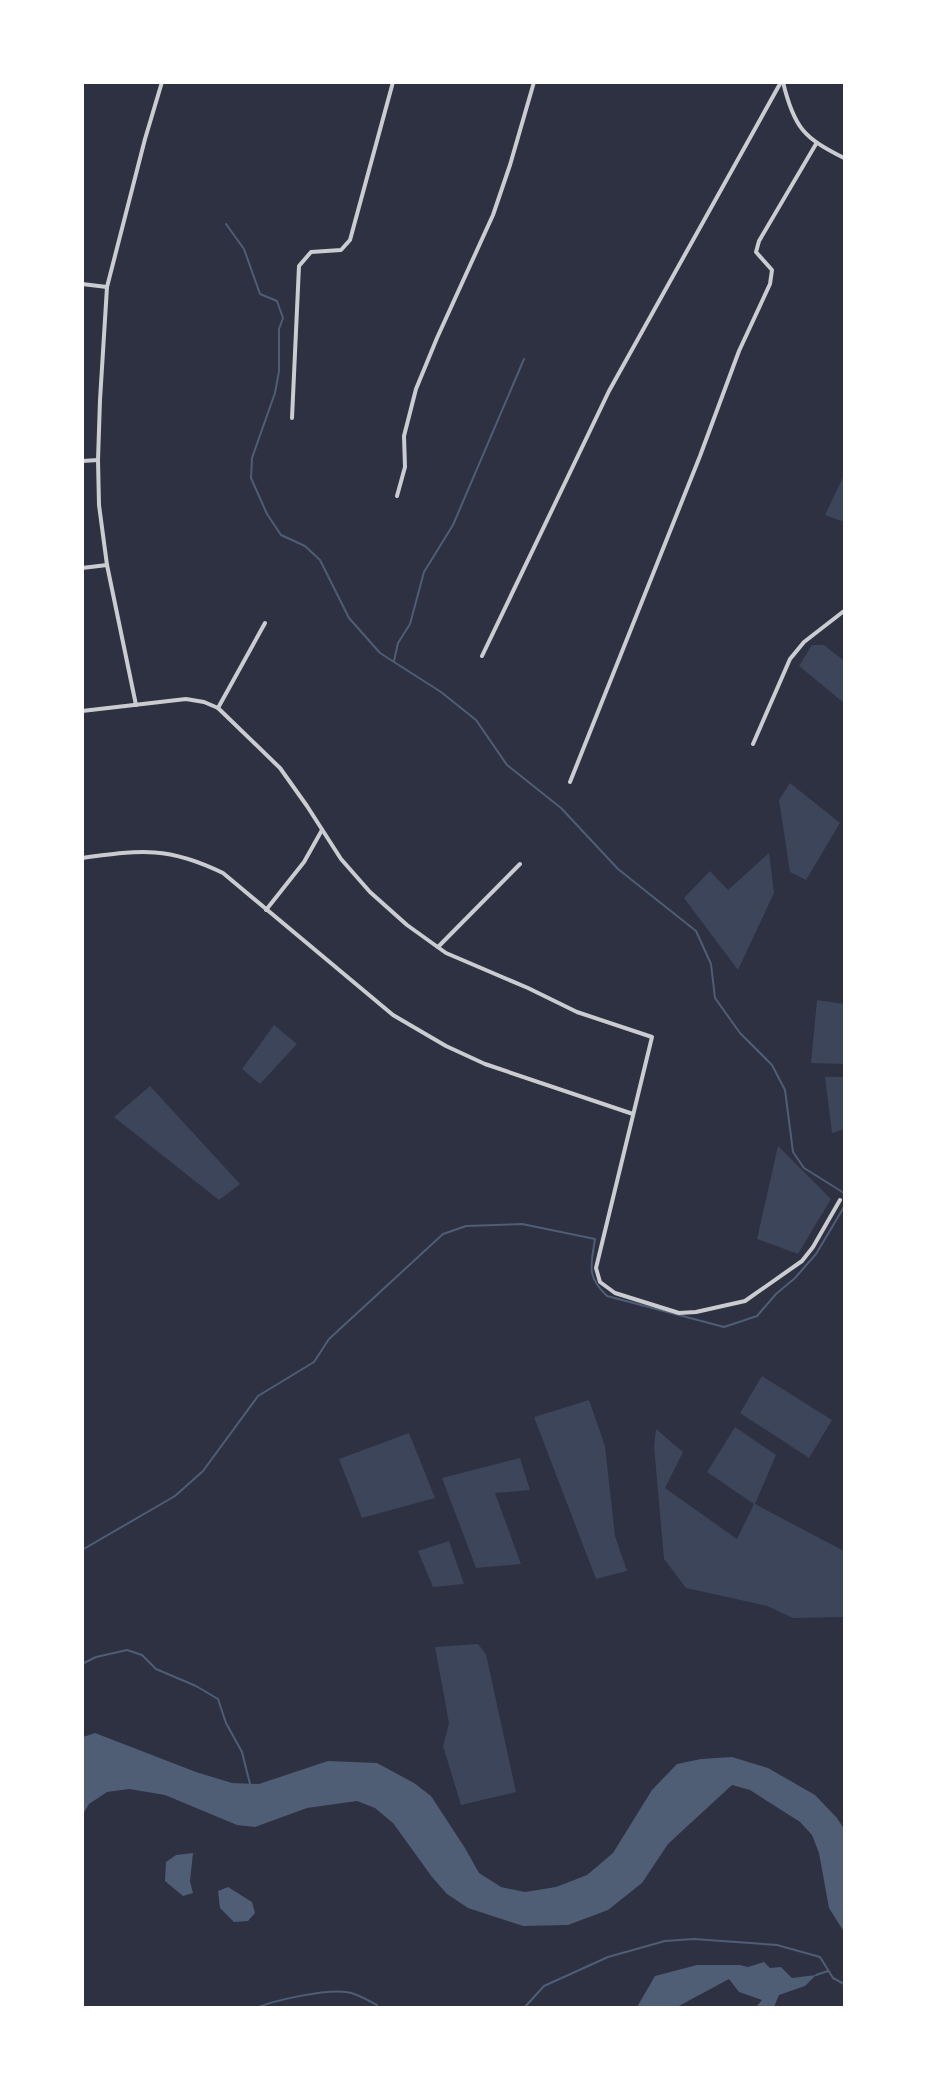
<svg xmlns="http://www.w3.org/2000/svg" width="927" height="2090" font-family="'Nunito Sans',sans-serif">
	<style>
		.green { fill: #3c4559 }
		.water { fill: #4f5d75 }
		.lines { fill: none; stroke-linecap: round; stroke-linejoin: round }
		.stream { stroke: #4f5d75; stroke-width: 2 }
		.minor { stroke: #caccd0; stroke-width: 4 }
	</style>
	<rect width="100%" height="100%" fill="#2d3142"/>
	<!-- green -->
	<g class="green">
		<polygon points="844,475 844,522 825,515"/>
		<polygon points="812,645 824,645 844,661 844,703 799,666"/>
		<polygon points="790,783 840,823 806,880 790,872 779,800"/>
		<polygon points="769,853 774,893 738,970 684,898 710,871 728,890"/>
		<polygon points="817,1000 844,1004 844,1064 811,1063"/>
		<polygon points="274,1025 297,1044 260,1084 242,1069"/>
		<polygon points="825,1077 844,1077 844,1129 832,1133"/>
		<polygon points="150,1086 240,1184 219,1200 114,1117"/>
		<polygon points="778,1146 831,1199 798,1254 757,1239"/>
		<polygon points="762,1376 832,1420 809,1458 740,1413"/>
		<polygon points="589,1400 605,1446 615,1536 627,1571 596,1579 534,1417"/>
		<polygon points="735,1427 776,1455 755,1504 844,1551 844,1617 793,1618 767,1606 686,1588 664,1559 654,1446 656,1429 683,1452 665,1488 737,1539 754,1504 707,1472"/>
		<polygon points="409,1433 435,1498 362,1518 339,1459"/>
		<polygon points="520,1458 530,1490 495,1493 521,1564 476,1568 442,1478"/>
		<polygon points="449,1541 464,1584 433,1587 418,1551"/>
		<polygon points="478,1644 486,1654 516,1792 461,1805 443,1746 449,1723 435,1647"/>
	</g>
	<!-- water -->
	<g class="water">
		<polygon points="95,1733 196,1772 232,1783 259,1784 328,1761 377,1763 414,1783 431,1796 465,1848 479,1873 501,1887 525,1892 556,1887 587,1875 613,1853 652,1790 677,1764 701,1759 732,1757 768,1768 815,1795 837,1818 844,1829 844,1932 829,1908 819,1853 812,1835 800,1822 750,1790 732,1785 668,1844 642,1883 608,1910 568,1925 523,1926 468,1908 447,1894 432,1877 393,1823 375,1808 357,1801 307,1808 255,1827 237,1825 165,1795 129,1789 107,1792 89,1804 83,1814 83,1737"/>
		<polygon points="193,1853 190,1881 193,1893 183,1896 165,1881 166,1862 176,1855"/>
		<polygon points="228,1887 252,1902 255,1913 248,1921 234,1922 220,1908 218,1891"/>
		<polygon points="764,1962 770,1968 781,1967 792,1978 816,1975 805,1986 779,1995 774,2007 756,2007 762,2000 739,1992 729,1979 677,2007 637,2007 655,1976 697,1965 740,1965 748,1967"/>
	</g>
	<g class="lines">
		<!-- stream -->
		<g class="stream">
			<polyline points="226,224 244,249 260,294 277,301 283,318 279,329 279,371 275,393 252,458 251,478 267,514 281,535 305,546 320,560 349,618 380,653 441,692 476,720 507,765 561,808 618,869 696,931 711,964 715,998 740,1033 772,1065 785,1090 793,1152 804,1168 844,1193"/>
			<polyline points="394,661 398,643 410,624 424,572 453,525 524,359"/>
			<path d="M82,1550L175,1496L203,1471L258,1396L314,1362L329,1339L443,1234L466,1226L522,1224L595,1239C591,1266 586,1276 607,1296L724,1327L757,1316L776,1294L795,1278L816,1254L844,1207"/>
			<polyline points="82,1664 96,1657 127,1650 142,1655 156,1669 196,1686 218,1699 226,1723 242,1752 250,1784"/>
			<polyline points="816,1975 828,1971"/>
			<path d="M256,2008C275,2000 326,1989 346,1992C356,1993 368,2000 377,2005"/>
			<polyline points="524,2008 544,1986 608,1957 665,1941 694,1939 777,1945 820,1957 833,1978 844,1984"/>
		</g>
		<!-- minor -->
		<g class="minor">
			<path d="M783,82C794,128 804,138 844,158"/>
			<polyline points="82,284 107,287"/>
			<polyline points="292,418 299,266 311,252 341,250 350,240 393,82"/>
			<polyline points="82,461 98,460"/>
			<polyline points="397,496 405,467 404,436 416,389 437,338 493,215 510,165 534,82"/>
			<polyline points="82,568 107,565"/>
			<polyline points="482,656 609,391 781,82"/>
			<polyline points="136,705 107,565 99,505 98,460 100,400 107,287 145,139 162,82"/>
			<polyline points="218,708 265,623"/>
			<polyline points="82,711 186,699 204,702 218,708 280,768 307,806 341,859 370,892 407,925 446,953 528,988 577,1012 652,1037 596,1268 600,1282 615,1293 679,1313 696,1312 745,1301 802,1261 813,1247 840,1200"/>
			<polyline points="753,744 790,659 804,642 844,611"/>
			<polyline points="570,782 700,456 739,351 770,284 772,270 756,252 759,241 816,144"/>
			<path d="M82,858C141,850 168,846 223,873L393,1015L446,1046L485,1064L633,1114"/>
			<polyline points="266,910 304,862 322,830"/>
			<polyline points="438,947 520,864"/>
		</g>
	</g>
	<!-- border -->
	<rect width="927" height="2090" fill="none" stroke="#ffffff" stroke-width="168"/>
</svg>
